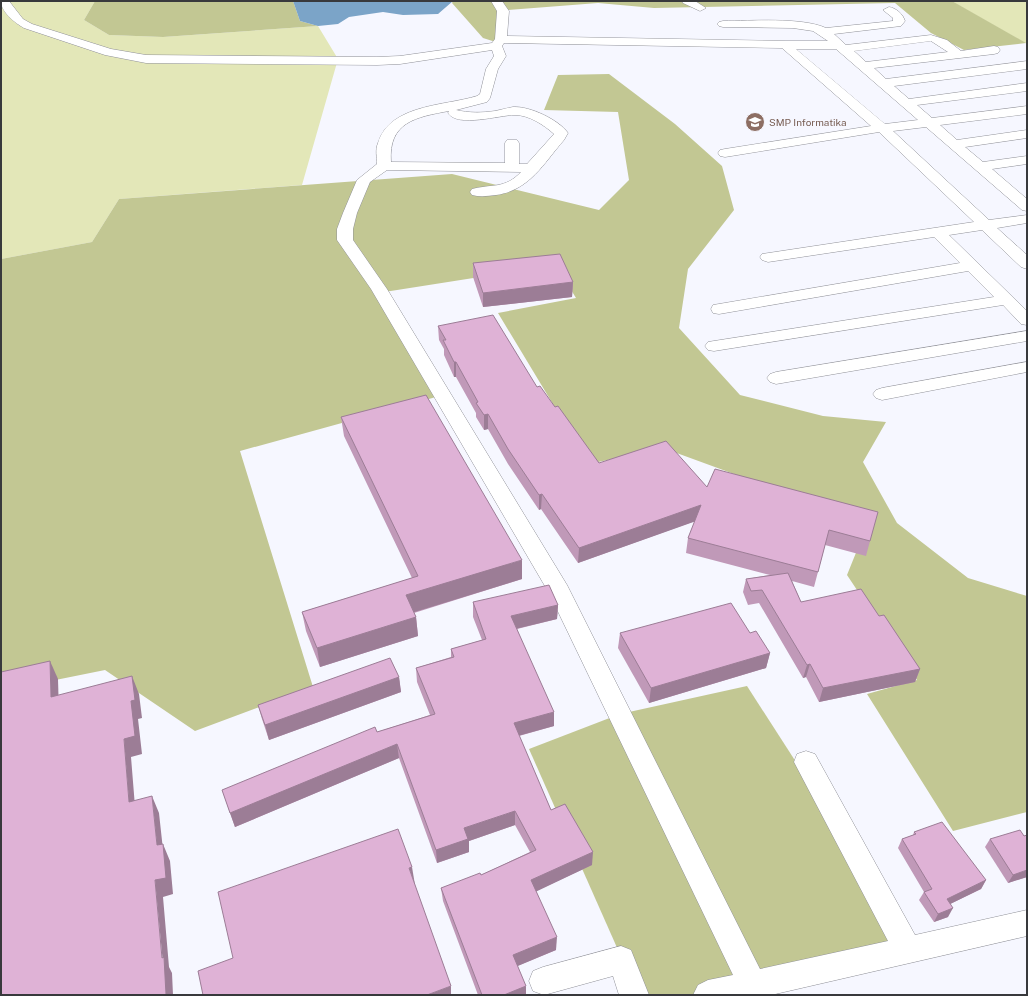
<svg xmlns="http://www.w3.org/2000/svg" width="1028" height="996" font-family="'Public Sans',sans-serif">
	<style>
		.green { fill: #e3e7b8 }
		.forest { fill: #c2c793 }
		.water { fill: #7ba4c8 }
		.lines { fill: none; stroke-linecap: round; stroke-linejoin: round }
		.minor-casing { stroke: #909198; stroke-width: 1 }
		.minor { fill: #fff; fill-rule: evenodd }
		.wall { fill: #c099b8 }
		.shaded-wall { fill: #9c7d96 }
		.building { fill: #dfb2d6; stroke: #9c7d96 }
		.labels { text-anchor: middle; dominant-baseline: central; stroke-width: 3.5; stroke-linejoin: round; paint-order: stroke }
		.far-education-label { font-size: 10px; fill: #785e54; stroke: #f6f7ff; text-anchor: start }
	</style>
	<rect width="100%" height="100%" fill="#f6f7ff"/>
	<!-- green -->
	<g class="green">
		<polygon points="1,1 95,1 84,20 109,35 163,37 318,26 338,59 302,185 119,199 92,242 1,259"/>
		<polygon points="952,1 1027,1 1027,44 958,5"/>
	</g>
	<!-- forest -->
	<g class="forest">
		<polygon points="95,1 293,1 300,21 318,26 163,37 109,35 84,20"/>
		<polygon points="453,1 952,1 1026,43 964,50 931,33 895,3 654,8 598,3 508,10 502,44 483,38 452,3"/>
		<polygon points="609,74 675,124 722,166 734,210 688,269 679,328 740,395 823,416 886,422 863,462 897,523 968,578 1027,596 1027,812 953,831 867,694 917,680 847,575 868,523 663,448 589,464 498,313 576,298 556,265 378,293 436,397 240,451 313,687 195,731 105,670 1,691 1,259 92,242 119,199 452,174 599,210 629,180 618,112 544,110 558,75"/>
		<polygon points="747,686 921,956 757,995 638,995 529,749 620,714"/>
	</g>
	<!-- water -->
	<polygon class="water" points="293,1 453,1 438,14 403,15 383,12 349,17 338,24 318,26 300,21"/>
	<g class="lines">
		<!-- minor casing -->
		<g class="minor-casing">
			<g id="minor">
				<path d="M1,1H9L23,19L32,24L111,49L146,55L377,57L400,56L492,43L495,39L497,11L491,1H502L509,11L507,36L785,41H828L813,31L793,28L723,27L719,26L717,24L719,22L723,21C750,21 802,17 826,28L893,21V18L883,10L889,7C896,8 903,14 905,21L901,26L834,34L846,45L931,35L947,40L961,51L994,46L998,47L1000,50L998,53L994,54L874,68L886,79L1027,61V69L894,86L909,99L1027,83V91L917,105L932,118L1027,106V114L940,125L957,140L1027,130V138L965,147L983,162L1027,156V164L992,169L1027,199V211L1022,210L926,127L893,131L989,220L1027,215V223L997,228L1027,255V269L1021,267L982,230L949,235L1027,311V325L1021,324L1003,305L714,351L708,350L705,346L708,342L714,341L994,297L968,271L719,314L713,313L711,309L713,305L719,304L960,263L934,237L768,262L762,260L760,257L762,254L974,222L879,132L725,157L720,156L718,153L720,150L725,149L871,126L782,48L504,43L502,46L506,56L498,69L490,98L487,102L456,110C468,113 482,113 495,111C501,110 507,108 513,107C530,106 559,120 568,133L564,140C543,164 530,190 496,195C488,196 480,197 472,195L470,192L472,189C492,184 505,189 521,172L387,170L370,182L357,213L353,229V240L387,289L567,585L760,969L888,941L794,762L797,754L806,751L815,754L915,935L1027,910V936L771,995H693L698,985L708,980L733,975L549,593L371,289L337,240V229L343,213L357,180L377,164C377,157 375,150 378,143C390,104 445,106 477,96L480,94L486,69L494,56L492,50L400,64L377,65L146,63L105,55L24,28C15,23 1,12 1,1ZM931,41L948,52L866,62L854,51ZM796,49H836L918,120L885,124ZM449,111L448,113C458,128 499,115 515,115C529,115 544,125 554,134L527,164H519V143L517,140H507L505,143V163L391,162C388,122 416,117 449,111Z"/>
				<polygon points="682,1 695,1 706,8 700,11 683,3"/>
				<polygon points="1027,331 1027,341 776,384 770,382 767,378 770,374 776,372"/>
				<polygon points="1027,362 1027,372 882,400 876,398 873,394 876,390 882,388"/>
				<polygon points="621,946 631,950 649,995 619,995 613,976 544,995 533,991 529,981 533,971 543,967"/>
			</g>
		</g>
		<!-- minor -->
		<use href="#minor" class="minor"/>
	</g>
	<!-- wall -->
	<g class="wall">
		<polygon points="473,263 573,282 572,297 483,307 473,277"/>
		<polygon points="438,326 537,387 555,407 599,463 707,487 870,541 866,556 825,545 814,587 792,581 801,602 879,616 920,669 915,682 819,702 806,677 803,678 759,603 748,605 743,592 746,579 770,575 686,553 688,538 695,521 578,563 541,509 539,510 508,464 488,429 484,430 476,417 476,413 456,377 454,377 444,355 444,349 439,340"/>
		<polygon points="341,417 522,579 414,613 416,617 418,636 320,667 306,631 302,612 412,578 344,436"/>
		<polygon points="473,602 558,605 557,619 517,629 554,726 519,736 551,810 592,865 536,891 556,950 517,966 526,995 478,995 443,901 441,888 481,875 530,852 515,825 469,841 469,852 437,863 399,758 235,827 222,790 377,732 430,715 417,682 416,668 451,657 451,649 482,640 473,617"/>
		<polygon points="620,633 750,633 770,653 766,668 649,703 618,648"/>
		<polygon points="399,677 401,692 269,740 262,719 258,705"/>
		<polygon points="914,832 986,880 981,889 950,904 948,917 934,922 919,900 924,892 898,848 902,839 913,835"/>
		<polygon points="990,839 1027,877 1008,883 985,847"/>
	</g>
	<!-- shaded-wall -->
	<g class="shaded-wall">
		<polygon points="573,282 572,297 483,307 483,293"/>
		<rect x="454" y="362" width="2" height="15"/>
		<polygon points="488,414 488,429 484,430 484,415"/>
		<polygon points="542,494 541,509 539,510 539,495"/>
		<polygon points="701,505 699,520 578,563 579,548"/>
		<polygon points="522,560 522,579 408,614 406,595"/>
		<polygon points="558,605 557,619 511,630 511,616"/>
		<polygon points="416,617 418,636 320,667 317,648"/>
		<polygon points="770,653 766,668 649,703 651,688"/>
		<polygon points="50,661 58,679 59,714 51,697"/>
		<polygon points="810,664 806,677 803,678 807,665"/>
		<polygon points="920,669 915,682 819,702 823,688"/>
		<polygon points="132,676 139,694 142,718 138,719 142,754 131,757 136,819 129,802 124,739"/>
		<polygon points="399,677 401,692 269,740 265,725"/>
		<polygon points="554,712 554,726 514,737 514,723"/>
		<polygon points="397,744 399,758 235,827 230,813"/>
		<polygon points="152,796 159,813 164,859 163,844 170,861 173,894 163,897 169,967 172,973 173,995 166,995 155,880 157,845"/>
		<polygon points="515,811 515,825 469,841 469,852 437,863 436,850 464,828"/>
		<polygon points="593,852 592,865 531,894 531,880"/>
		<polygon points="412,867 415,885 409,868"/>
		<polygon points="1027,870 1027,877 1008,883 1013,875"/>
		<polygon points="986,880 981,889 942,908 947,899"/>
		<polygon points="953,908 948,917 934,922 938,914"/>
		<polygon points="557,937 556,950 513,968 513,955"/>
		<polygon points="451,986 451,995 427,995"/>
		<polygon points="526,986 526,995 504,995"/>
	</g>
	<!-- building -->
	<g class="building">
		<polygon points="560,254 573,282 483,293 473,263"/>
		<polygon points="493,315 537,387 540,386 555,407 558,406 599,463 666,441 707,487 715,469 878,512 870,541 829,530 818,572 688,538 701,505 579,548 542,494 539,495 508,449 488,414 484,415 476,403 478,402 456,362 454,362 443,340 446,340 438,326"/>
		<polygon points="426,395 522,560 406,595 416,617 317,648 302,612 418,576 341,417"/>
		<polygon points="788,573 801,602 861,589 879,616 884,615 920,669 823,688 810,664 807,665 762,590 751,591 746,579"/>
		<polygon points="549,585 558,605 511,616 554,712 514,723 551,810 565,804 593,852 531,880 557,937 513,955 526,986 504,995 482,995 441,888 480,873 481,875 536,850 515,811 464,828 468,839 436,850 397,744 230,813 222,790 375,727 377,732 435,714 416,668 454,657 451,649 486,639 473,602"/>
		<polygon points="731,603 750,633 756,631 770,653 651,688 620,633"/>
		<polygon points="390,658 399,677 265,725 258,705"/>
		<polygon points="50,661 51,697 132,676 135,700 131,701 135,736 124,739 129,802 152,796 157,845 163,844 166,878 155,880 162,958 164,957 166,995 1,995 1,672"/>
		<polygon points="942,822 986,880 947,899 953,908 938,914 924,892 932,889 902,839 916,834 914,832"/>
		<polygon points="398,829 412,867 409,868 451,986 427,995 203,995 198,971 233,958 218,892"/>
		<polygon points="1020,830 1024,836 1027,835 1027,870 1013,875 990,839"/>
	</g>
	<!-- icons -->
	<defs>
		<g id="school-disc" transform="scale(1)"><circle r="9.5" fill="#8d6e63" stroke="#f6f7ff"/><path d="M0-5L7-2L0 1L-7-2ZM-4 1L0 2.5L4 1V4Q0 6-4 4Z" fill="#fff"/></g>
	</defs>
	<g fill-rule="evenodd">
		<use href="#school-disc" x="755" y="122"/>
	</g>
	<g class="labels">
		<!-- far-education labels -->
		<g class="far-education-label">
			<text x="769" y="122">SMP Informatika</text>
		</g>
	</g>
	<!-- border -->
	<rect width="1028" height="996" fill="none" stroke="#38393c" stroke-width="4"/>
</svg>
